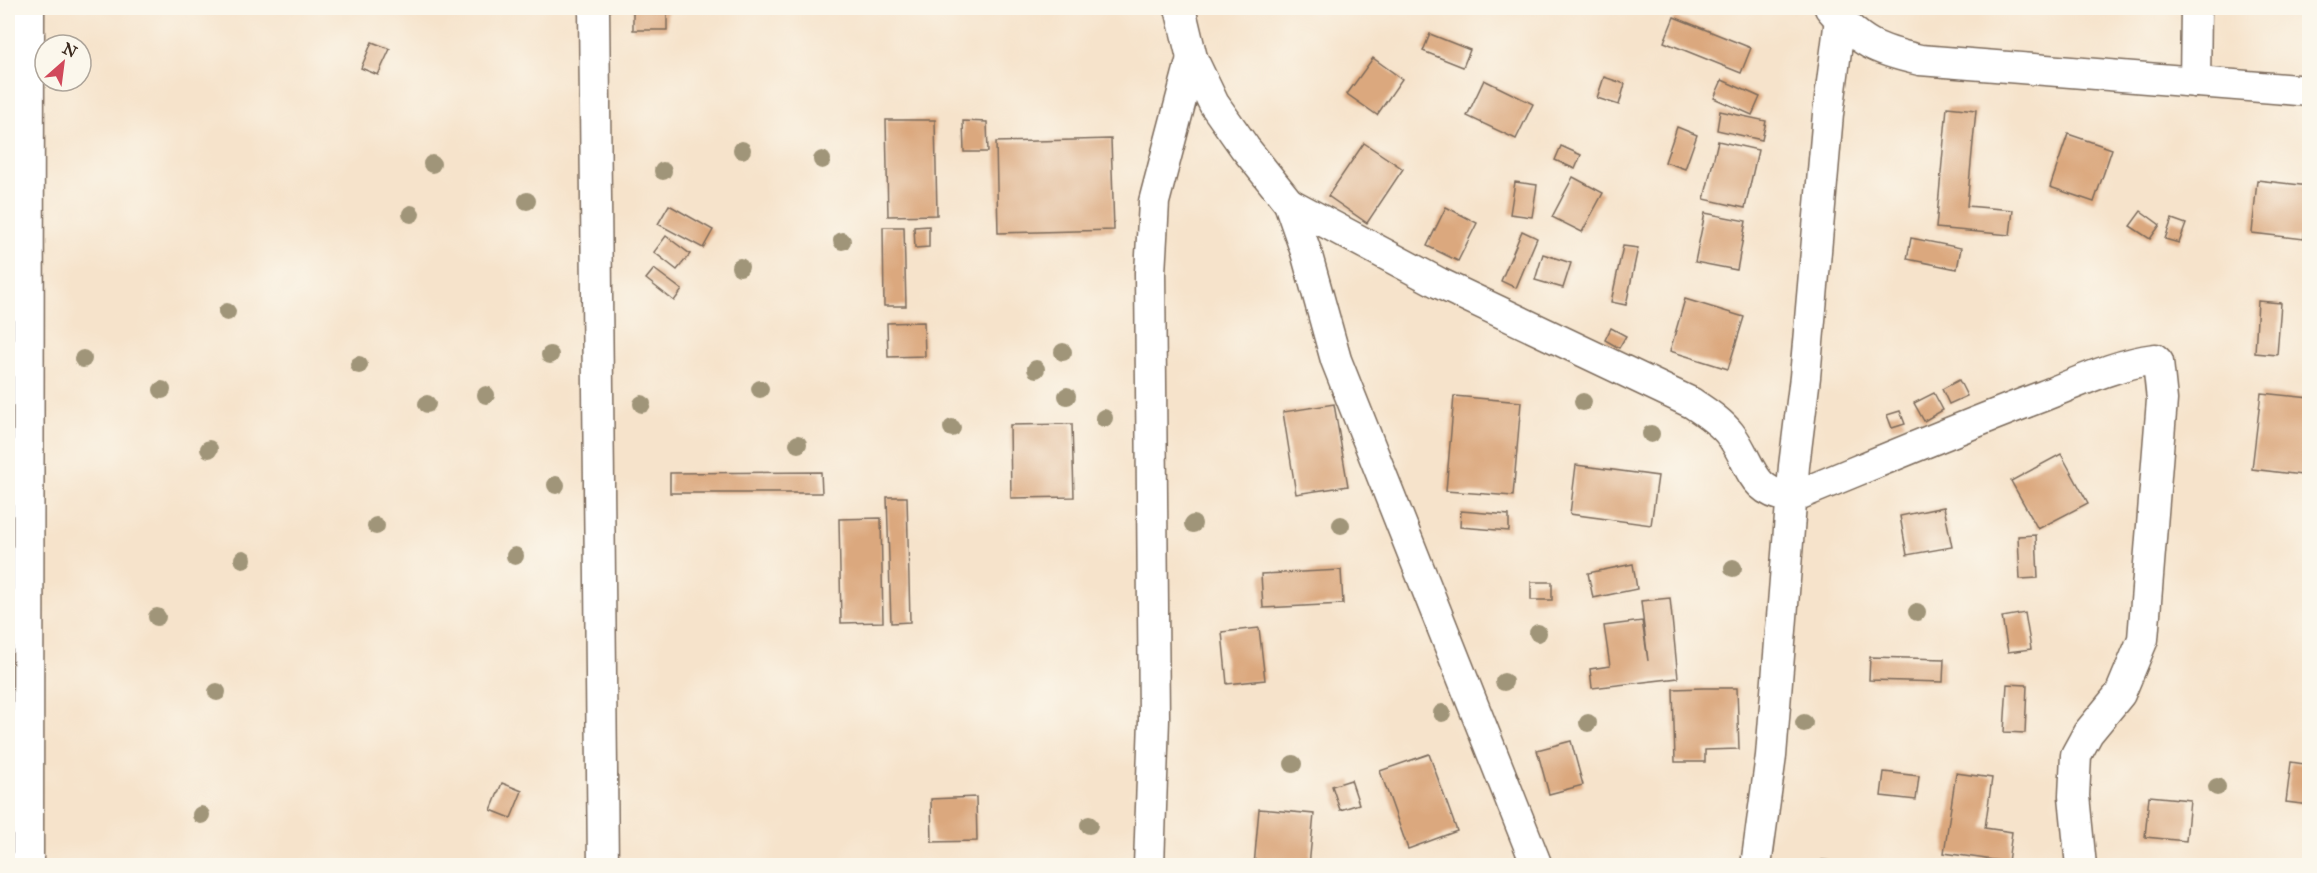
<svg xmlns="http://www.w3.org/2000/svg" width="2317" height="873" font-family="'IM FELL Great Primer',serif">
	<style>
		.building { fill: #dba87e }
		.lines { fill: none; stroke-linecap: round; stroke-linejoin: round }
		.street-casing { stroke: #7c6b5b; stroke-width: 33 }
		.street { stroke: #fff; stroke-width: 30 }
		.tree { fill: #a09579 }
	</style>
	<rect width="100%" height="100%" fill="#fbf7ec"/>
	<filter id="ink" filterUnits="userSpaceOnUse"><feTurbulence type="fractalNoise" baseFrequency=".0167" numOctaves="2"/><feDisplacementMap in="SourceGraphic" scale="12" xChannelSelector="R" yChannelSelector="G"/><feConvolveMatrix kernelMatrix="1 2 1 2 8 2 1 2 1" color-interpolation-filters="sRGB"/></filter>
	<filter id="wash" filterUnits="userSpaceOnUse"><feTurbulence type="fractalNoise" baseFrequency=".008" numOctaves="4" result="noise"/><feDisplacementMap in="SourceGraphic" scale="24" xChannelSelector="R" yChannelSelector="G"/><feGaussianBlur stdDeviation="1.35" result="paint"/><feColorMatrix in="noise" values="0 0 0 0 0 0 0 0 0 0 0 0 0 0 0 0 0 1.4 0 .05"/><feComposite in="paint" operator="in"/></filter>
	<g filter="url(#wash)">
		<rect width="100%" height="100%" fill="#f6e3cb"/>
		<g id="blocks">
			<!-- building -->
			<g class="building">
				<rect x="633" y="8" width="34" height="22"/>
				<polygon points="1674,17 1751,48 1741,73 1664,42"/>
				<polygon points="1430,34 1470,50 1463,67 1423,51"/>
				<polygon points="372,42 390,49 378,75 361,68"/>
				<polygon points="1373,58 1402,79 1377,115 1347,94"/>
				<polygon points="1604,77 1625,84 1619,105 1597,98"/>
				<polygon points="1484,80 1533,104 1516,139 1467,116"/>
				<polygon points="1722,80 1760,97 1752,115 1714,98"/>
				<polygon points="1947,107 1976,110 1967,206 2013,210 2010,235 1936,228"/>
				<polygon points="1720,111 1766,121 1762,140 1717,130"/>
				<polygon points="886,120 935,120 937,215 888,216"/>
				<polygon points="963,121 987,122 988,152 964,152"/>
				<polygon points="1677,127 1697,135 1685,169 1665,162"/>
				<polygon points="2068,134 2112,149 2094,202 2050,187"/>
				<polygon points="1111,139 1114,230 998,233 996,142"/>
				<polygon points="1718,141 1758,150 1745,208 1704,199"/>
				<polygon points="1364,143 1403,169 1367,223 1328,196"/>
				<polygon points="1561,146 1581,155 1575,169 1555,160"/>
				<polygon points="1573,177 1603,193 1582,232 1552,217"/>
				<polygon points="2257,180 2309,186 2304,239 2252,233"/>
				<polygon points="1515,182 1537,185 1532,217 1510,214"/>
				<polygon points="669,205 713,230 703,248 658,224"/>
				<polygon points="1446,207 1477,223 1458,261 1427,246"/>
				<polygon points="2141,211 2160,225 2150,239 2130,226"/>
				<polygon points="1705,213 1746,221 1737,270 1695,262"/>
				<polygon points="2172,219 2186,224 2179,243 2165,239"/>
				<polygon points="929,226 929,247 915,248 914,227"/>
				<polygon points="883,227 904,227 906,306 884,306"/>
				<polygon points="1522,231 1537,238 1516,288 1501,281"/>
				<polygon points="666,236 690,254 677,270 654,252"/>
				<polygon points="1911,238 1961,248 1957,269 1907,259"/>
				<polygon points="1623,246 1638,248 1626,305 1611,302"/>
				<polygon points="1543,254 1571,263 1563,288 1535,280"/>
				<polygon points="654,269 682,290 674,301 646,279"/>
				<polygon points="1685,299 1744,317 1728,369 1670,351"/>
				<polygon points="2258,301 2281,303 2277,355 2255,353"/>
				<polygon points="924,322 925,356 888,357 887,323"/>
				<polygon points="1611,328 1626,336 1619,348 1605,340"/>
				<polygon points="1959,380 1967,396 1949,404 1942,389"/>
				<polygon points="1934,393 1943,410 1924,421 1914,403"/>
				<polygon points="2261,393 2310,398 2310,476 2252,469"/>
				<polygon points="1454,396 1521,402 1513,496 1446,491"/>
				<polygon points="1334,404 1348,486 1296,494 1283,412"/>
				<polygon points="1900,411 1905,424 1892,428 1887,415"/>
				<polygon points="1072,424 1074,497 1011,498 1010,425"/>
				<polygon points="2061,454 2088,503 2038,529 2011,481"/>
				<polygon points="1576,465 1658,476 1651,525 1570,514"/>
				<polygon points="821,472 822,493 670,493 670,473"/>
				<polygon points="887,497 907,497 910,622 891,623"/>
				<polygon points="1944,507 1952,547 1907,555 1900,516"/>
				<polygon points="1461,511 1509,515 1509,531 1460,527"/>
				<polygon points="881,518 883,622 841,623 839,519"/>
				<polygon points="2036,535 2038,578 2020,579 2018,536"/>
				<polygon points="1633,564 1637,589 1593,598 1588,573"/>
				<polygon points="1341,570 1343,604 1263,608 1261,574"/>
				<rect x="1531" y="582" width="21" height="18"/>
				<polygon points="1670,598 1678,678 1592,688 1590,669 1610,666 1604,626 1642,621 1648,661 1641,601"/>
				<polygon points="2025,613 2031,649 2008,652 2002,617"/>
				<polygon points="1259,628 1265,680 1227,684 1222,632"/>
				<polygon points="1870,657 1944,659 1943,682 1869,680"/>
				<polygon points="2007,684 2027,685 2025,733 2004,732"/>
				<polygon points="1703,688 1737,688 1739,749 1705,750 1705,762 1675,762 1673,689"/>
				<polygon points="1571,741 1583,785 1549,794 1537,750"/>
				<polygon points="1429,754 1457,831 1408,849 1380,771"/>
				<polygon points="2291,762 2310,765 2310,805 2286,802"/>
				<polygon points="1884,772 1919,776 1916,800 1881,796"/>
				<polygon points="1956,773 1992,778 1985,828 2012,832 2008,862 1944,853"/>
				<polygon points="1351,780 1359,804 1340,810 1332,786"/>
				<polygon points="502,783 522,791 511,818 491,810"/>
				<polygon points="2149,796 2190,800 2186,841 2145,837"/>
				<polygon points="976,797 977,841 932,842 931,799"/>
				<polygon points="1259,809 1314,814 1309,866 1254,866"/>
				<polygon points="1822,860 1862,864 1862,866 1821,866"/>
			</g>
		</g>
	</g>
	<g filter="url(#ink)">
		<use href="#blocks" fill-opacity="0" stroke="#7c6b5b" stroke-width="1.5"/>
		<g class="lines">
			<!-- street casing -->
			<g class="street-casing">
				<g id="street">
					<polyline points="594,8 603,866"/>
					<polyline points="1180,8 1192,58 1214,104 1245,148 1289,203 1306,252 1336,360 1537,866"/>
					<path d="M1830,8C1860,43 1876,50 1920,60L2310,91"/>
					<polyline points="2195,82 2196,8"/>
					<path d="M1289,203L1439,283L1692,403C1705,412 1720,421 1730,434C1752,462 1749,494 1793,497C1876,463 1958,428 2043,396C2079,382 2116,364 2155,359L2158,362L2162,400L2143,639L2120,694L2088,733L2076,755L2074,796L2081,866"/>
					<polyline points="28,866 29,8"/>
					<polyline points="1149,866 1154,719 1150,273 1154,202 1192,58"/>
					<polyline points="1756,866 1771,756 1794,466 1805,377 1828,114 1840,19"/>
				</g>
			</g>
			<!-- street -->
			<use href="#street" class="street"/>
		</g>
		<!-- trees -->
		<g class="tree">
			<circle cx="742" cy="150" r="9"/>
			<circle cx="822" cy="160" r="9"/>
			<circle cx="432" cy="164" r="9"/>
			<circle cx="663" cy="171" r="9"/>
			<circle cx="527" cy="201" r="9"/>
			<circle cx="411" cy="214" r="9"/>
			<circle cx="842" cy="241" r="9"/>
			<circle cx="740" cy="267" r="9"/>
			<circle cx="227" cy="312" r="9"/>
			<circle cx="1063" cy="352" r="9"/>
			<circle cx="550" cy="355" r="9"/>
			<circle cx="83" cy="359" r="9"/>
			<circle cx="359" cy="365" r="9"/>
			<circle cx="1036" cy="369" r="9"/>
			<circle cx="760" cy="389" r="9"/>
			<circle cx="162" cy="390" r="9"/>
			<circle cx="486" cy="395" r="9"/>
			<circle cx="1067" cy="396" r="9"/>
			<circle cx="1583" cy="402" r="9"/>
			<circle cx="427" cy="404" r="9"/>
			<circle cx="642" cy="404" r="9"/>
			<circle cx="1104" cy="418" r="9"/>
			<circle cx="952" cy="428" r="9"/>
			<circle cx="1651" cy="434" r="9"/>
			<circle cx="798" cy="444" r="9"/>
			<circle cx="209" cy="449" r="9"/>
			<circle cx="556" cy="485" r="9"/>
			<circle cx="1193" cy="524" r="9"/>
			<circle cx="1341" cy="525" r="9"/>
			<circle cx="376" cy="526" r="9"/>
			<circle cx="515" cy="556" r="9"/>
			<circle cx="243" cy="559" r="9"/>
			<circle cx="1733" cy="568" r="9"/>
			<circle cx="1917" cy="612" r="9"/>
			<circle cx="157" cy="617" r="9"/>
			<circle cx="1538" cy="633" r="9"/>
			<circle cx="1504" cy="682" r="9"/>
			<circle cx="217" cy="692" r="9"/>
			<circle cx="1442" cy="713" r="9"/>
			<circle cx="1588" cy="723" r="9"/>
			<circle cx="1804" cy="723" r="9"/>
			<circle cx="1293" cy="764" r="9"/>
			<circle cx="2217" cy="787" r="9"/>
			<circle cx="201" cy="815" r="9"/>
			<circle cx="1089" cy="825" r="9"/>
		</g>
	</g>
	<!-- margin -->
	<rect width="2317" height="873" fill="none" stroke="#fbf7ec" stroke-width="30"/>
	<!-- north arrow -->
	<g transform="translate(63 63) rotate(28)"><circle r="28" fill="#fbf7ec" stroke="#aea59a" stroke-width="1.5"/>
	<path d="M0-4.5L10 22L0 15L-10 22Z" fill="#d1495b"/>
	<text y="-9" font-size="16" font-weight="bold" text-anchor="middle" fill="#3b2a1e">N</text>
	</g>
</svg>
